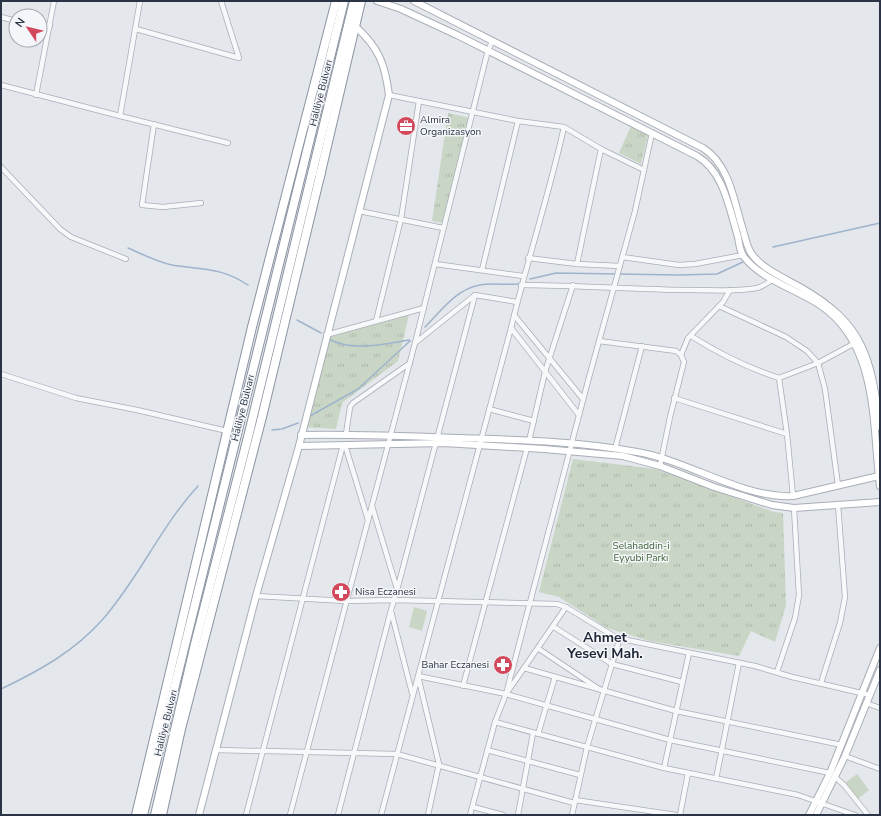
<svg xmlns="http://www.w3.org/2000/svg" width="881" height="816" font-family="'Nunito Sans',sans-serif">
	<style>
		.grass { fill: url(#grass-tufts) }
		.garden { fill: #c9d6c5 }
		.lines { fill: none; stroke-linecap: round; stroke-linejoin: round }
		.stream { stroke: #9fb4cc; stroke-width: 1.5 }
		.street-casing { stroke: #a9aeb7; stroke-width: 6 }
		.secondary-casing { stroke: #a9aeb7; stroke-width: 8 }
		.highway-casing { stroke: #8b94a3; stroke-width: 10 }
		.street { stroke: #f7f8fa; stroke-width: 4.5 }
		.secondary { stroke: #fff; stroke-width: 6 }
		.highway { stroke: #fff; stroke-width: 8 }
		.labels { text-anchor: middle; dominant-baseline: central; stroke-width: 3; stroke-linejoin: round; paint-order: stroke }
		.street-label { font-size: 10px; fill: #2b3445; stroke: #f4f6f9 }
		.poi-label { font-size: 10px; fill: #2b3445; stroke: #f4f6f9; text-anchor: start }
		.park-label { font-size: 10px; fill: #3f6138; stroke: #f4f6f9 }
		.district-label { font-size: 14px; font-weight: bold; fill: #1d2536; stroke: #f4f6f9 }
	</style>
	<defs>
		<pattern id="grass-tufts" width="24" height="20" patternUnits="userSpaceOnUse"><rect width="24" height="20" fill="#c9d6c5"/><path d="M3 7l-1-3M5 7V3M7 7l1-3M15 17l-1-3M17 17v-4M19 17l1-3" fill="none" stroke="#adb8ab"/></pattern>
	</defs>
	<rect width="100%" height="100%" fill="#e4e7ec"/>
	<!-- grass -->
	<g class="grass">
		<polygon points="448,113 470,118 442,223 432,221"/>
		<polygon points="631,126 648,135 641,164 619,153"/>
		<polygon points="409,315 398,361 342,403 336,429 302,427 327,338"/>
		<polygon points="573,459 656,469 774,512 783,513 786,605 775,642 751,631 739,656 650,641 607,628 559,597 539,592"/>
	</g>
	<!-- garden -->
	<g class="garden">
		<polygon points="414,607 427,611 422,631 409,627"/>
		<polygon points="857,774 869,790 858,799 845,783"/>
	</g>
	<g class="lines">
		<!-- stream -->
		<g class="stream">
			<polyline points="773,247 880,223"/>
			<path d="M128,248C142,254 157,262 172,265C202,270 221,267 248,285"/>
			<polyline points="530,279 556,273 678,275 717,274 743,262"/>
			<polyline points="297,320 321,333"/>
			<path d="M425,327C441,311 456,289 480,285C492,283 505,285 518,284"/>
			<path d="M329,339C352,352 384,344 409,340L410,341"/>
			<polyline points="310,416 358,389 410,341"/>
			<polyline points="272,430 282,429 298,423"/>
			<path d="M1,689C39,671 75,651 103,619C139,578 161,526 198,486"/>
		</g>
		<!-- street casing -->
		<g class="street-casing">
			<g id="street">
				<polyline points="140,1 120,116 228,143"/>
				<polyline points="1,17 16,21"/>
				<polyline points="40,25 50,26"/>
				<polyline points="136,29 239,58 221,1"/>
				<polyline points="1,85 120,116"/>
				<polyline points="36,95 54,1"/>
				<polyline points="389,95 518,121 564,127 601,149 644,170"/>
				<polyline points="154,124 142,205 163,207 201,203"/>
				<polyline points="1,167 60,229 71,237 126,259"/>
				<polyline points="359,211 443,228"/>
				<polyline points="622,257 679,265 695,264 743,255"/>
				<polyline points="528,258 577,264 620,266"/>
				<polyline points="435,264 523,276"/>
				<polyline points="577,264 601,149"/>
				<polyline points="482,270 518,121"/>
				<path d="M521,285C579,285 636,290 693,290C714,290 737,292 757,288C764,286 768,283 773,279"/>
				<polyline points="719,306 786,337 807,351 818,363 825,389 838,485"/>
				<polyline points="514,315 583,399"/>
				<polyline points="376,321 401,219 419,101"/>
				<polyline points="511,328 579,415"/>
				<polyline points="326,335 424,308"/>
				<path d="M691,336C718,353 748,368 779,378L818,363L855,343"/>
				<polyline points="599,341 676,351 681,355 684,362 670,417 660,466"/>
				<polyline points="415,343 475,295 517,302"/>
				<polyline points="681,355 688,338 723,302 730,290"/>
				<polyline points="1,374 76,398 137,410 227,431"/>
				<polyline points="779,378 787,434 793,496"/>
				<polyline points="674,398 787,434"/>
				<polyline points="489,409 534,421"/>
				<polyline points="346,434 350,407 353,403 410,363"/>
				<polyline points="529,441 545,372 573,285"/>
				<polyline points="345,445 368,520"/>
				<polyline points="615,449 642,346"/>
				<polyline points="372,506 397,589"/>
				<polyline points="256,596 346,601 393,600 557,604 566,607 617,638 755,666 792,677 870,695"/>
				<polyline points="391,611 412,693"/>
				<polyline points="554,627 612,664 682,682"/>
				<polyline points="539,649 599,689"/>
				<polyline points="524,668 676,711 842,745"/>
				<polyline points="777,672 795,618 799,595 794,508"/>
				<polyline points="821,683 840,623 845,597 838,505"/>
				<polyline points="463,686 527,448"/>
				<polyline points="506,694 670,740 830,773"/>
				<polyline points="866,703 880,708"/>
				<polyline points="495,722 664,768 798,795 855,815"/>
				<polyline points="538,734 555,677"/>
				<polyline points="216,750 397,754 574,803"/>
				<polyline points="487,750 580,775"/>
				<polyline points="845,756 880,769"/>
				<polyline points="664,768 689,653"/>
				<polyline points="835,777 844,785 868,815"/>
				<polyline points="716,779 739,663"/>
				<polyline points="575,800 676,815"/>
				<polyline points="473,807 503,815"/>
				<polyline points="246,815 343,445"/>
				<polyline points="290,815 415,343 488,50 492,42"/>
				<polyline points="338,815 391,610 397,590 475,295"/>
				<path d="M381,815L511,328C527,261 549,195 564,127"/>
				<polyline points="428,815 439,764 418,676 506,694 566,607"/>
				<polyline points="470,815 495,722 506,694 588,381 635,211 652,133"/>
				<polyline points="518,815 533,733"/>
				<polyline points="572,815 587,747 618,644 617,638"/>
				<polyline points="680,815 688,773"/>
			</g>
		</g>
		<!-- secondary casing -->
		<g class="secondary-casing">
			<g id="secondary">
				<path d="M377,1L401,9L457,35L697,156C724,172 729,208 738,237C739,243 740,252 744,257C762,280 796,289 820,305C879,345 872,424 880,486"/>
				<path d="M414,1L703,148C730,165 734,202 743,230C745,237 747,247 751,253C762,269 784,278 800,287C865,324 871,358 880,427"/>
				<path d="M301,435C354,434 406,436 459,438C518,440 578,441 637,452C687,460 744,499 793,496L879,476"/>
				<polyline points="299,446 444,443 544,449 623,456 660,466 714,487 772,505 794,508 880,502"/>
				<path d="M199,815L256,596L299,446L389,95C385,64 379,48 356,27"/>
				<polyline points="809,815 830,773 880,648"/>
				<polyline points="816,815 845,756 880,670"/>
			</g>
		</g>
		<!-- highway casing -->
		<g class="highway-casing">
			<g id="highway">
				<polyline points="320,176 361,1"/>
				<polyline points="136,815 252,327 336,1"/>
				<polyline points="143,815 344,1"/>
				<polyline points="155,815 195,644 249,433 354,1"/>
				<polyline points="162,815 181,729 262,417 321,172"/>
			</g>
		</g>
		<!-- street -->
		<use href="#street" class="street"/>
		<!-- secondary -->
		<use href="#secondary" class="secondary"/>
		<!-- highway -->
		<use href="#highway" class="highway"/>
	</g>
	<!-- icons -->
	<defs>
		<g id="office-disc" transform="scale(1)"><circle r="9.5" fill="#d1495b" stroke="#f4f6f9"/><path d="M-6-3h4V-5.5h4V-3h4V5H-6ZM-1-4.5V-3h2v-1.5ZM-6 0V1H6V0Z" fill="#fff"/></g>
		<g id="pharmacy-disc" transform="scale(1)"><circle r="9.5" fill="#d1495b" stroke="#f4f6f9"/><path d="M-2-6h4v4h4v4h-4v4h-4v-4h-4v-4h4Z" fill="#fff"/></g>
	</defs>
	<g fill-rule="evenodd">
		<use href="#office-disc" x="406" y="126"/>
		<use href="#pharmacy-disc" x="341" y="592"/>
		<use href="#pharmacy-disc" x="503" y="665"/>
	</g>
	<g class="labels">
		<!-- street labels -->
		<g class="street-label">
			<text transform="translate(321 93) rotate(-76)">Haliliye Bulvarı</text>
			<text transform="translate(243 408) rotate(-76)">Haliliye Bulvarı</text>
			<text transform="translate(166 723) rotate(-76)">Haliliye Bulvarı</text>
		</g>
		<!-- poi labels -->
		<g class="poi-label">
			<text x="420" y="120">Almira<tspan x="420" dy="12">Organizasyon</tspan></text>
			<text x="355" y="592">Nisa Eczanesi</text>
			<text x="489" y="665" text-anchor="end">Bahar Eczanesi</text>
		</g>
		<!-- park labels -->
		<g class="park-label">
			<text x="641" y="546">Selahaddin-i<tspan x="641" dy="12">Eyyubi Parkı</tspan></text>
		</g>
		<!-- district labels -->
		<g class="district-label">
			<text x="605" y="637">Ahmet<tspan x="605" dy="16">Yesevi Mah.</tspan></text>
		</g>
	</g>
	<!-- border -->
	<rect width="881" height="816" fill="none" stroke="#2b3445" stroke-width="4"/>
	<!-- north arrow -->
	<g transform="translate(28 28) rotate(305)"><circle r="19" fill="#f4f6f9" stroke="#a4a8b1"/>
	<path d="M0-3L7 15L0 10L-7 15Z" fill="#d1495b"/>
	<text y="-6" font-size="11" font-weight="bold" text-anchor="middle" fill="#2b3445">N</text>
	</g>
</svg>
